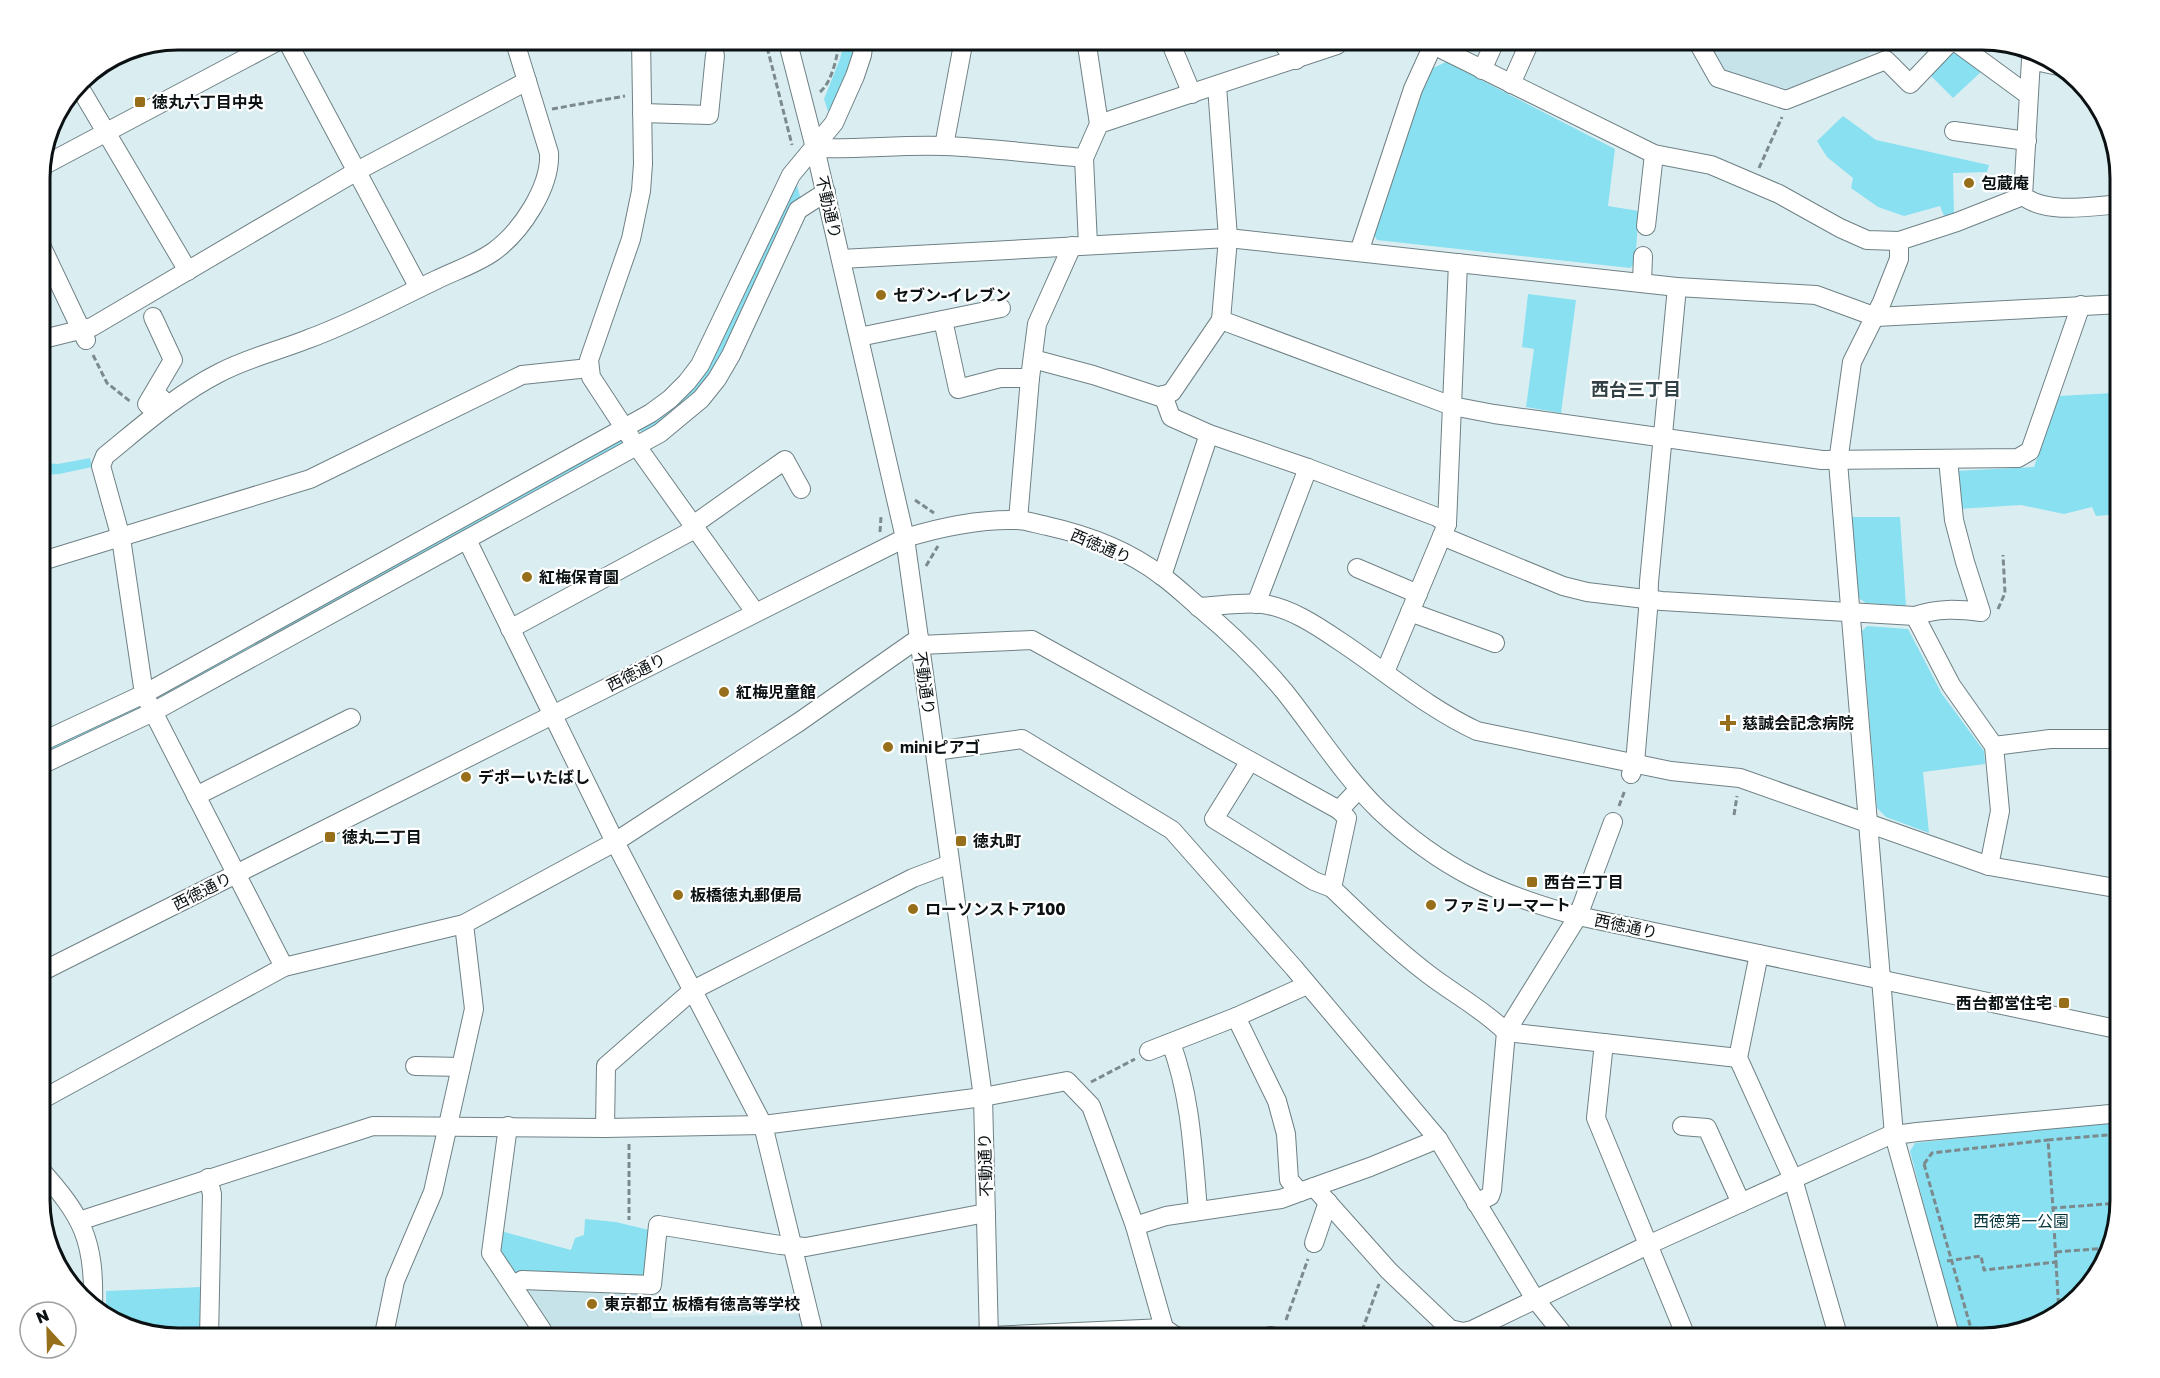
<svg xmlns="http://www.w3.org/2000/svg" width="2160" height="1378" font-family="'Golos Text','Noto Sans JP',sans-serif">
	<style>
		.built { fill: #c6e3e9 }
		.green { fill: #88e0f1 }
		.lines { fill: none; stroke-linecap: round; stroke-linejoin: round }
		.minor-casing { stroke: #6f8185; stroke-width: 20 }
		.path { stroke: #7c8a8d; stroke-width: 3; stroke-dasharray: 6 3; stroke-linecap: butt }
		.minor { stroke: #fff; stroke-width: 18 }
		.poi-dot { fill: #976f1a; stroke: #fff; stroke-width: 2 }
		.labels { text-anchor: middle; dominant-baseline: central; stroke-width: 4.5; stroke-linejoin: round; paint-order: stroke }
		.poi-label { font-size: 16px; font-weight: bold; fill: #0c1214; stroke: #fff; text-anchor: start }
		.street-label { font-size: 16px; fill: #0c1214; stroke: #fff }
		.park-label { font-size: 16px; fill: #05353c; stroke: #fff }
		.neighbourhood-label { font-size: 18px; font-weight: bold; fill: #314145; stroke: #fff }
		.rim { fill: none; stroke: #0c1214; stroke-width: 3 }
	</style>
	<rect width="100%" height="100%" fill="#daeef2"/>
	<!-- built -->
	<g class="built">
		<polygon points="1701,39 1885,39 1854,70 1786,95 1722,75"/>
		<polygon points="530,1284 653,1290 652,1318 800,1314 806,1339 544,1339 525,1295"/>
	</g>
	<!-- green -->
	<g class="green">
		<polygon points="845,39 860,39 831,120 824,99 840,59"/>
		<polygon points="1960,50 1982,71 1953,98 1928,73 1950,51"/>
		<polygon points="1446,62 1615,149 1608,206 1639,211 1635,263 1630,268 1377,240 1373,233 1413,110 1433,68"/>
		<polygon points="1843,116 1876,140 1989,165 1987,172 1953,173 1954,214 1944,216 1940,206 1904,216 1878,207 1851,188 1853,178 1827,157 1817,141"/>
		<polygon points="795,178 801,200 727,353 698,395 644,437 638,426 673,402"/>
		<polygon points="1528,294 1576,300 1561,413 1526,407 1534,349 1522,347"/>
		<polygon points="2113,393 2114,449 2121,449 2121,514 2096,516 2092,507 2064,514 2021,505 1958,509 1955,471 2034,467 2059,396"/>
		<polygon points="39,436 45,463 58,464 90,458 92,467 59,474 39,475"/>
		<polygon points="619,436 627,447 163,703 158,691"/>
		<polygon points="1852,517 1900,517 1906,606 1866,603 1857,597"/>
		<polygon points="1867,626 1908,629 1942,694 1984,751 1985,764 1923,772 1929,833 1886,817 1877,808 1862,631"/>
		<polygon points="138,701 144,712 39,761 39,747"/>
		<polygon points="2121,1120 2121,1201 2098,1277 2051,1321 1983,1339 1958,1339 1910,1151 1915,1143"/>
		<polygon points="585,1219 616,1222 649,1230 646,1273 637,1280 516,1273 499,1252 501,1231 571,1250 575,1238 584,1235"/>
		<polygon points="202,1287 201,1339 177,1339 106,1317 106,1291"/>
	</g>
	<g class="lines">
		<!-- minor casing -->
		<g class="minor-casing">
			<g id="minor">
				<polyline points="286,39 419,288"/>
				<polyline points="641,39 643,164 641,191 631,239 589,360 591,377 631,438 755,612"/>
				<polyline points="787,39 815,148 905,538 983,1097 989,1339"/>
				<polyline points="1086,39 1099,124"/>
				<polyline points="1169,39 1192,94"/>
				<polyline points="1279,39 1296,60"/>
				<polyline points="1421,39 1654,154 1711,165 1779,194 1840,228 1867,240 1899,241 1957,222 2023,196"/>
				<polyline points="1696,39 1718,78 1786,100 1886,60 1910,84 1953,39"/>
				<polyline points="1953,40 2028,95"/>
				<path d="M2063,67L2031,60L2023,196C2047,215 2093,206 2121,204"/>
				<polyline points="1482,70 1496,39"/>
				<polyline points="77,83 188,271"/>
				<polyline points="1511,84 1531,39"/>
				<polyline points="642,113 709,115 715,55"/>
				<polyline points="1954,131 2027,141"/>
				<polyline points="944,146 964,39"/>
				<path d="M815,148C859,150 902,144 945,146C991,148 1037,154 1084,158"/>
				<polyline points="39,168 282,39"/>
				<polyline points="1646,226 1654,154"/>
				<polyline points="39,241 86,340"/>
				<polyline points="1899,241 1899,259 1882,302 1852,362 1838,462 1894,1135 1951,1339"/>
				<polyline points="1088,245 1084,158 1099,124 1337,45 1341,39"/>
				<polyline points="1359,252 1413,89 1433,45"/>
				<polyline points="841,259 1228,238 1677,287 1816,295 1876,317 2121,304"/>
				<polyline points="1642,282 1643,256"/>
				<polyline points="153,317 173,360 147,404 150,407 160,397 165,402"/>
				<polyline points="943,320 958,389 1000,378 1030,378"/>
				<polyline points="1221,320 1452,406 1494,414 1822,460 2018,458 2030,451 2081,305"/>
				<polyline points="859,337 1001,308"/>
				<polyline points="39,340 92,327 357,171 527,81"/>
				<polyline points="1033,359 1093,375 1160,397 1172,392 1221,320 1228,238 1217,86"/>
				<polyline points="1163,395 1171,417 1209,434 1308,468 1437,517 1447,524"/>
				<polyline points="1018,520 1030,378 1037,324 1072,246"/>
				<polyline points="693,525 785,460 801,489"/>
				<path d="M1442,536L1563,586L1587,592L1662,601L1915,616C1937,608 1958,609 1981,612L1965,562L1954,520L1948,459"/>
				<polyline points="467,540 615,842 763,1125 815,1339"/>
				<polyline points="39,562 310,479 522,375 589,368"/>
				<polyline points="1357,568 1418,594"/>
				<polyline points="1162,576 1209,434"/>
				<polyline points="1256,604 1308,468"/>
				<path d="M1198,607C1218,606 1244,602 1263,604C1290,608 1316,625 1338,640C1384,670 1427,708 1477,731L1671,771L1740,778L1989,866L2121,889"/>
				<polyline points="1410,612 1495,643"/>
				<polyline points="1915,616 1951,685 1994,746 2000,811 1989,866"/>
				<polyline points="510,629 695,529"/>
				<polyline points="920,645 1032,640 1339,810 1359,789"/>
				<polyline points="1385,672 1447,524 1458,263"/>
				<polyline points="39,743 144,694 624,428 651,413 670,399 687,382 700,365 791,175 834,123 855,76 862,55 864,39"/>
				<polyline points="1994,746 2050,739 2121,739"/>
				<polyline points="935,751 1022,739 1172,830 1294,968 1438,1139 1535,1299 1567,1339"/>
				<polyline points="1250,761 1214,819 1314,881 1332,888"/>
				<polyline points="39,766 153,712 660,433 701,399 717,379 731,355 798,210 826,192"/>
				<polyline points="1631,774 1635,763 1648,610 1649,582 1677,287"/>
				<polyline points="196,796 351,718"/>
				<path d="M1339,810L1347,818L1332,888C1363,918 1394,948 1428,974C1454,994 1483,1009 1506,1032L1738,1058"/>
				<polyline points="1759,954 1738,1058 1793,1179 1839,1339"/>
				<path d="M284,967L144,694L121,538L101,466L105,456C142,426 176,395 219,373C247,358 278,351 308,339C352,323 394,300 436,280C454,271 476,264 493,252C521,232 551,187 549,153L514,39"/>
				<path d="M39,973L905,538C941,527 978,519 1016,520C1026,520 1037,524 1047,526C1088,535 1129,551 1162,576C1176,586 1188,598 1200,608C1230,633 1259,661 1284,691C1316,731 1343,775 1380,811C1441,868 1498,895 1578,916L2121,1030"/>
				<polyline points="1236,1017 1277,1101 1286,1134 1289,1180 1300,1192 1370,1167 1438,1139"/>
				<path d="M1171,1043C1191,1097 1193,1153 1198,1210"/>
				<polyline points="1604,1043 1596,1118 1687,1339"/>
				<polyline points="1149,1051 1236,1017 1307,985"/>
				<polyline points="415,1066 461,1067"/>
				<polyline points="39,1101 284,967 464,924 615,842 799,722 919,638"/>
				<polyline points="508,1126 491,1253 542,1330 539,1339"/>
				<polyline points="1682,1126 1707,1128 1741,1203"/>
				<polyline points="605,1128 606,1066 693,990 913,878 950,864"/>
				<path d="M39,1168C83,1217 95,1240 93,1307"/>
				<polyline points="208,1178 212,1194 209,1339"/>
				<polyline points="1314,1187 1389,1271 1450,1329 1463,1332 1472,1330 1648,1245 1888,1136 1917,1132 2121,1113"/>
				<polyline points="1476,1203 1490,1196 1492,1190 1506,1032 1578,916 1613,822"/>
				<polyline points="79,1221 373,1126 605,1128 763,1125 983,1097 1067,1081 1091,1106 1135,1226 1164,1328"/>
				<polyline points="1135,1226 1166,1216 1281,1199 1300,1192"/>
				<polyline points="1314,1243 1328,1202"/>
				<polyline points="513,1285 522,1280 652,1285 658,1225 780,1245 806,1247 986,1213"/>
				<polyline points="989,1336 1164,1328 1174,1335 1187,1339"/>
				<polyline points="383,1339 395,1281 433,1192 474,1009 464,924"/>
				<polyline points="1259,1339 1271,1336 1286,1339"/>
			</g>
		</g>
		<!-- path -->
		<g class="path">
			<polyline points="765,39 792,145"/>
			<path d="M820,92C833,81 837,55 840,39"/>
			<polyline points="552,109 625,96"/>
			<polyline points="1759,168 1782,117"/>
			<polyline points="93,355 107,383 131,402"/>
			<polyline points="915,500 934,513"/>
			<polyline points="880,532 881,517"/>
			<polyline points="926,566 938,546"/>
			<polyline points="1998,609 2005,593 2003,555"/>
			<polyline points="1619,806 1625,790"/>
			<polyline points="1734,815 1737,796"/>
			<polyline points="1091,1082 1135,1059"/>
			<polyline points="629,1144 629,1220"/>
			<polyline points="1924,1164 1974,1339"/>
			<polyline points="1924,1164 1932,1153 2048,1140"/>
			<polyline points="2120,1203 2053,1208 2048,1140 2118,1134 2121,1137"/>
			<polyline points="2056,1252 2107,1248"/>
			<polyline points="1947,1261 1981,1256 1984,1270 2056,1262 2053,1208"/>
			<polyline points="2056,1262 2059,1314"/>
			<polyline points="1286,1320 1308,1259"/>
			<polyline points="1359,1339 1379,1284"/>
		</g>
		<!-- minor -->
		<use href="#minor" class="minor"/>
	</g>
	<!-- markers -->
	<g class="poi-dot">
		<rect x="134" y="96" width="12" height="12" rx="3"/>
		<circle cx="1969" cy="183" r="6"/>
		<circle cx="881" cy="295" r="6"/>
		<circle cx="527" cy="577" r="6"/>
		<circle cx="724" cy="692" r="6"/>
		<path d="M1725 714h6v6h6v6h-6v6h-6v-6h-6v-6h6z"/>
		<circle cx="888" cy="747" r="6"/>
		<circle cx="466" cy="777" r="6"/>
		<rect x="324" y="831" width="12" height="12" rx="3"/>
		<rect x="955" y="835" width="12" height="12" rx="3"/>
		<rect x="1526" y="876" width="12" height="12" rx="3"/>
		<circle cx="678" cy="895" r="6"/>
		<circle cx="1431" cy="905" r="6"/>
		<circle cx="913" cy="909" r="6"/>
		<rect x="2058" y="997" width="12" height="12" rx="3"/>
		<circle cx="592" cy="1304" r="6"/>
	</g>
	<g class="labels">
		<!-- poi labels -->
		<g class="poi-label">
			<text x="152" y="102">徳丸六丁目中央</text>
			<text x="1981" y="183">包蔵庵</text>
			<text x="893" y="295">セブン-イレブン</text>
			<text x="539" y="577">紅梅保育園</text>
			<text x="736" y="692">紅梅児童館</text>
			<text x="1742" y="723">慈誠会記念病院</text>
			<text x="900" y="747">miniピアゴ</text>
			<text x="478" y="777">デポーいたばし</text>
			<text x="342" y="837">徳丸二丁目</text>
			<text x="973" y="841">徳丸町</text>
			<text x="1544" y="882">西台三丁目</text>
			<text x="690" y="895">板橋徳丸郵便局</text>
			<text x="1443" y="905">ファミリーマート</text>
			<text x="925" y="909">ローソンストア100</text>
			<text x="2052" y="1003" text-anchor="end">西台都営住宅</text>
			<text x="604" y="1304">東京都立 板橋有徳高等学校</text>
		</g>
		<!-- street labels -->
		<g class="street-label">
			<text transform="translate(829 207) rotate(77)">不動通り</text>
			<text transform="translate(1101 546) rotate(23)">西徳通り</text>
			<text transform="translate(636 672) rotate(-27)">西徳通り</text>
			<text transform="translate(925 683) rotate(82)">不動通り</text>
			<text transform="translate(202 891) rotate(-27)">西徳通り</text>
			<text transform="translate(1626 926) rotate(12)">西徳通り</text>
			<text transform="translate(985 1165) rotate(-92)">不動通り</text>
		</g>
		<!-- park labels -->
		<g class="park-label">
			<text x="2021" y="1221">西徳第一公園</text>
		</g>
		<!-- neighbourhood labels -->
		<g class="neighbourhood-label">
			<text x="1636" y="389">西台三丁目</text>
		</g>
	</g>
	<!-- crop -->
	<path d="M0 0H2160V1378H0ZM178 50H1982A128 128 0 0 1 2110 178V1200A128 128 0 0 1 1982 1328H178A128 128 0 0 1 50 1200V178A128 128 0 0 1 178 50Z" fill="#fff" fill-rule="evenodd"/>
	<path class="rim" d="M178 50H1982A128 128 0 0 1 2110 178V1200A128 128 0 0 1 1982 1328H178A128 128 0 0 1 50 1200V178A128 128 0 0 1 178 50Z"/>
	<!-- north arrow -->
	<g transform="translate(48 1330) rotate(338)"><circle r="28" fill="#ffffff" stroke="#9ea0a1" stroke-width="1.5"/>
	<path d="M0-4.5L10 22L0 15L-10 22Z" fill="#976f1a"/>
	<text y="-9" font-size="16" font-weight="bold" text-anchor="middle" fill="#0c1214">N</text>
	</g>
</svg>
